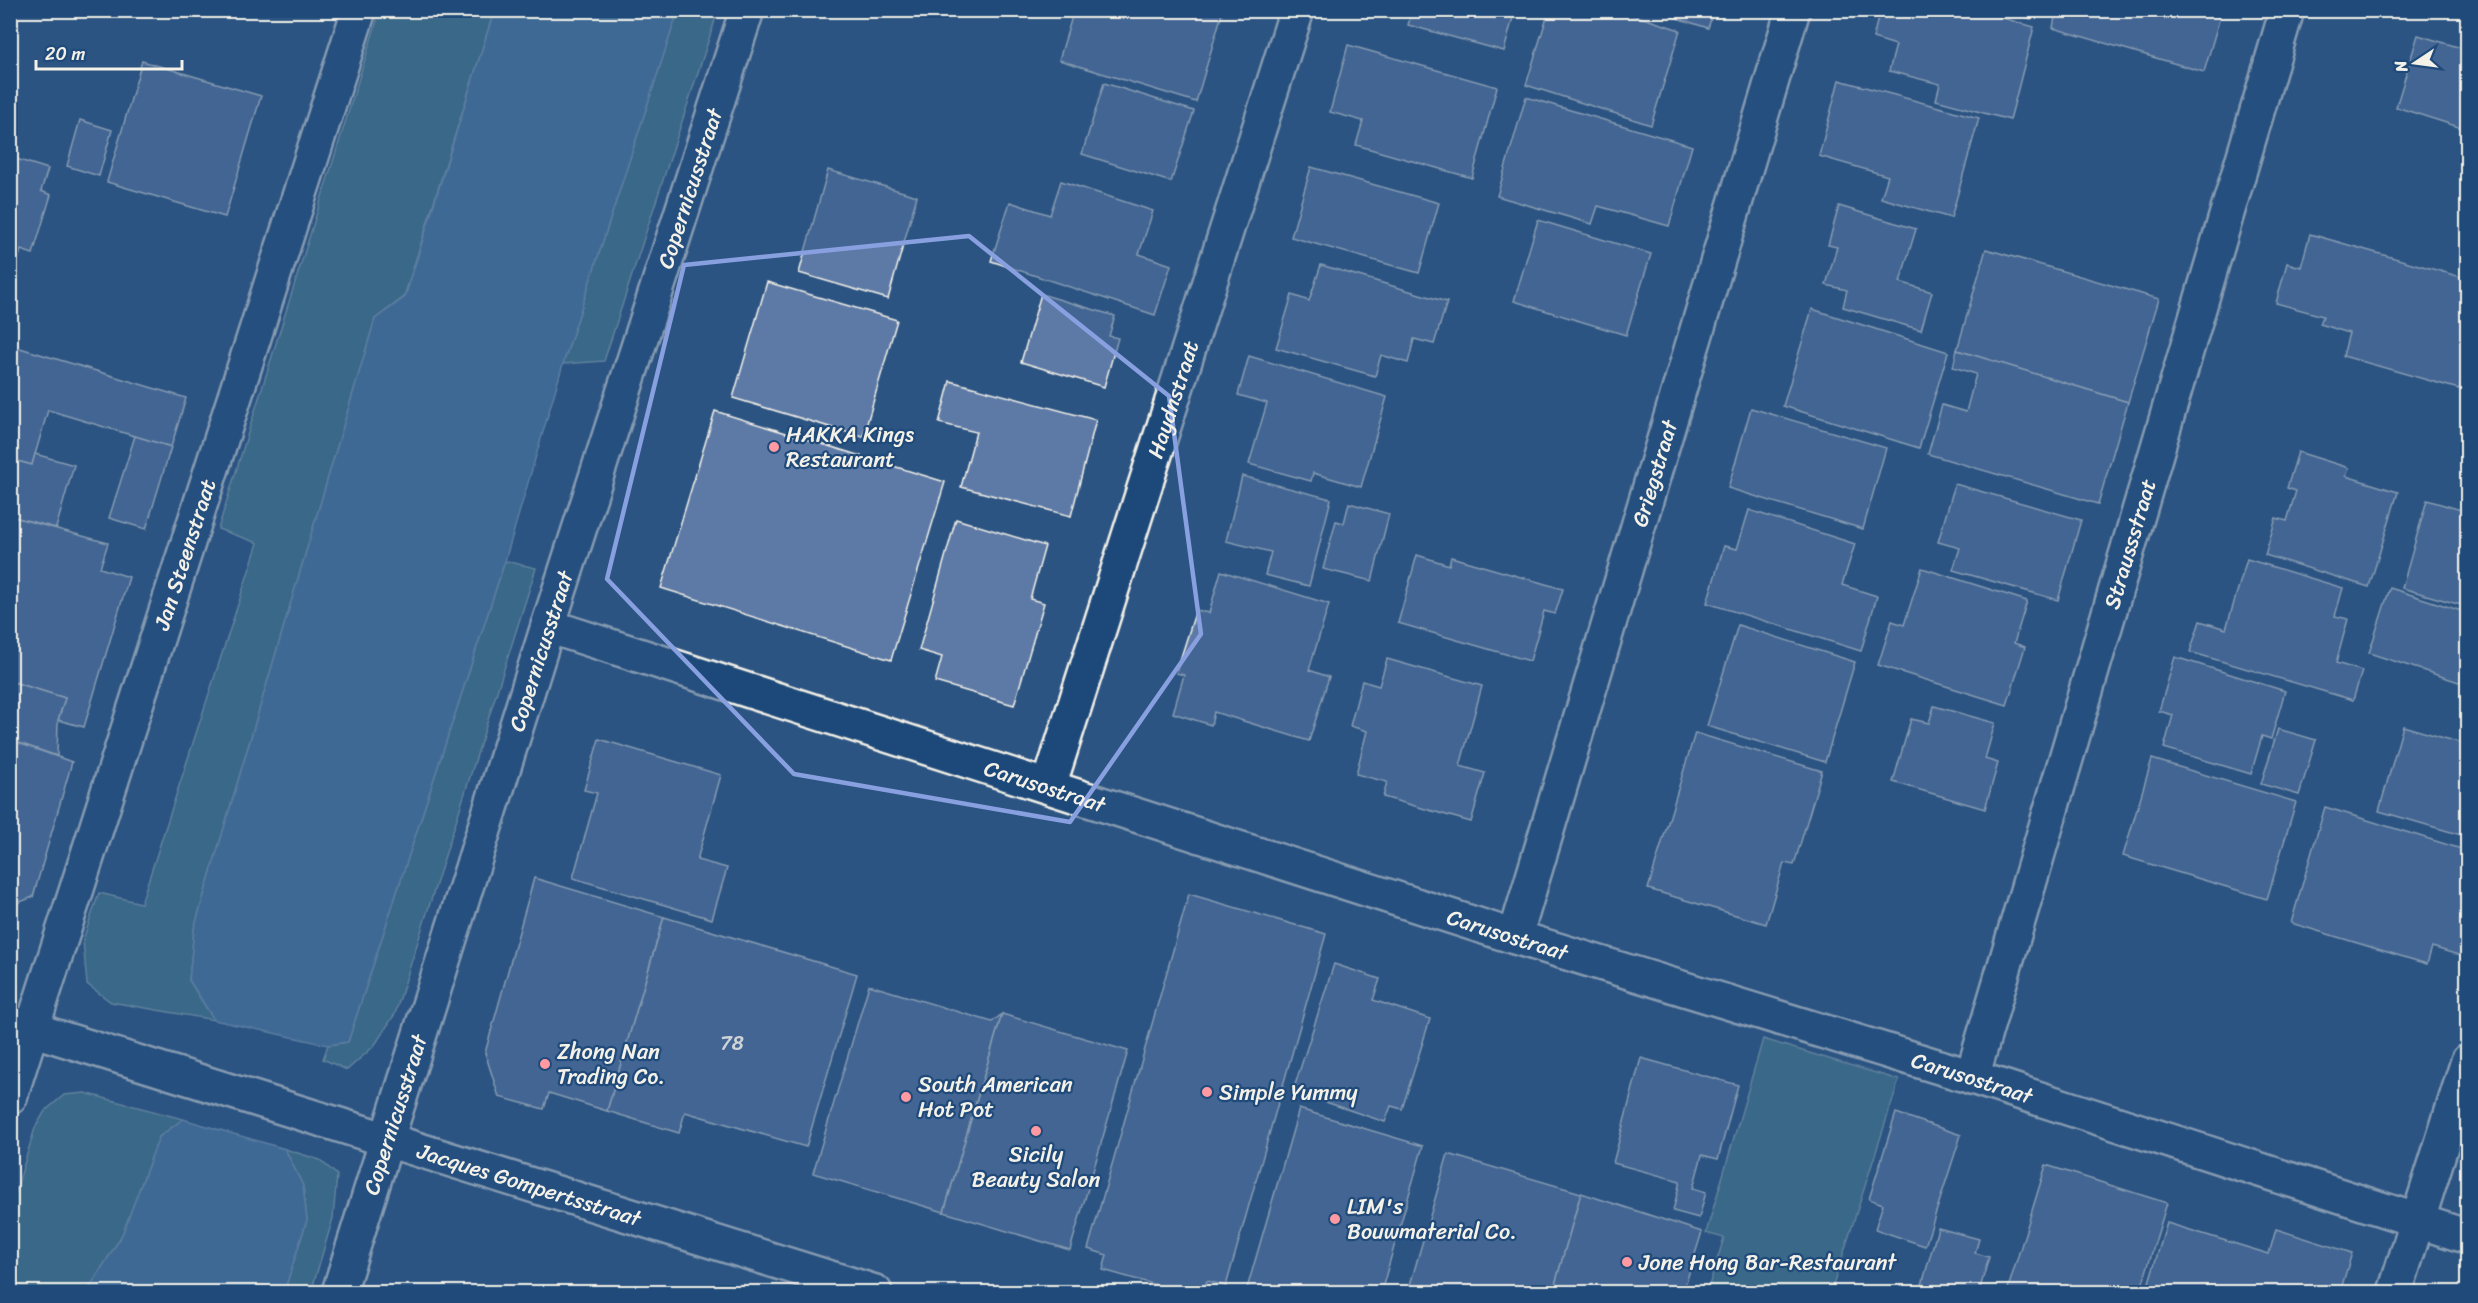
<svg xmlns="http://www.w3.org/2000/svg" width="2478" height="1303" font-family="Sriracha,sans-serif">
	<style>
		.green { fill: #4c818e; stroke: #a0b9bb; stroke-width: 1.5 }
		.water { fill: #5784ab; stroke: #96b0c3; stroke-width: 1.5 }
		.building { fill: #5d7aa7; stroke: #f4f1e8; stroke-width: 1.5 }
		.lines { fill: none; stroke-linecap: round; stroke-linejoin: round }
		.minor-casing { stroke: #f4f1e8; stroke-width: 38 }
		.minor { stroke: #1f4a7a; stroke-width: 33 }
		.marked { fill: none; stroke: #88a0e0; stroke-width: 4.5; stroke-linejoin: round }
		.poi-dot { fill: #ff9aa2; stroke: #1f4a7a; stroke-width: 2 }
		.labels { text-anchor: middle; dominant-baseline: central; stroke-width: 4.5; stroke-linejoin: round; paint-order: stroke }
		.number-label { font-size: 20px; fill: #ced3d8 }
		.street-label { font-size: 22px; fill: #f4f1e8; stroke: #1f4a7a }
		.poi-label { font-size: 22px; fill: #f4f1e8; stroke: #1f4a7a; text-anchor: start }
	</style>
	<rect width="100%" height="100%" fill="#2b5483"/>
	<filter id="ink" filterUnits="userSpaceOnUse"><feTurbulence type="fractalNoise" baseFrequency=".0167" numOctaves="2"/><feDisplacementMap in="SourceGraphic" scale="12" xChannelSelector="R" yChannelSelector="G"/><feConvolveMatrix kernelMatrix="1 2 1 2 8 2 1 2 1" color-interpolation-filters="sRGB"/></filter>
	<g filter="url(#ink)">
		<!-- green -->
		<g class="green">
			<polygon points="380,11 494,11 404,297 375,319 194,929 189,980 214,1020 111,1002 87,984 83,940 99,893 141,903 258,543 218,529"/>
			<polygon points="678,11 718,11 604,361 563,364"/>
			<polygon points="505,561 536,568 395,1014 374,1046 347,1070 323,1059 328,1045 348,1042"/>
			<polygon points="1763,1039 1899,1080 1831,1292 1707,1292 1724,1238 1706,1233"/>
			<polygon points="85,1093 183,1119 159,1137 122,1235 87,1292 11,1292 11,1207 35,1128 45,1111 64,1095"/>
			<polygon points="285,1149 320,1160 337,1175 333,1218 311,1292 284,1292 307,1220 303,1186"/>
		</g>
		<!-- water -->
		<g class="water">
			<polygon points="494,11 678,11 563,364 505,561 348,1042 328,1045 214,1020 189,980 194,929 375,319 405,297"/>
			<polygon points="183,1119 285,1149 303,1186 307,1220 284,1292 87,1292 122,1235 159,1137"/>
		</g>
		<!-- building -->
		<g class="building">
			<polygon points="1074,10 1223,10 1196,102 1059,60"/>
			<polygon points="1412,10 1515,10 1504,51 1408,25"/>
			<polygon points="1549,10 1618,10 1680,30 1651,125 1526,85"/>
			<polygon points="1652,10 1714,10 1708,28"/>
			<polygon points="1880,10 1975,10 2034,27 2010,120 1936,100 1940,84 1889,71 1896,45 1873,38"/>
			<polygon points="2004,10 2033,10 2031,19"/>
			<polygon points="2043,10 2222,10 2204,72 2053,28 2055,17 2042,13"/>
			<polygon points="2418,35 2468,50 2468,130 2396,107"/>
			<polygon points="1348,45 1497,87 1472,178 1356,145 1363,121 1330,112"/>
			<polygon points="142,61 261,96 225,217 107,182"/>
			<polygon points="1839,80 1979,118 1951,218 1881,198 1888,176 1819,156"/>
			<polygon points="1104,83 1194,111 1171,182 1082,154"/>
			<polygon points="1526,97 1692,146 1669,226 1598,206 1592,224 1497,196"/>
			<polygon points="80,120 112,130 99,176 67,166"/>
			<polygon points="10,157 48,169 41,191 51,195 33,254 21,250 10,285"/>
			<polygon points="1311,167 1439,203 1419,273 1291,237"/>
			<polygon points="828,170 917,196 888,299 799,273"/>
			<polygon points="1061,181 1153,211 1139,254 1171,265 1155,315 991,261 1010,202 1050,215"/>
			<polygon points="1839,206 1916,229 1900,282 1932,292 1921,330 1843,307 1847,290 1826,285 1837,247 1828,245"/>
			<polygon points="1538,220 1651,254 1626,335 1514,301"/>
			<polygon points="2310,234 2468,279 2468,357 2459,389 2343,356 2349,333 2320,324 2323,316 2276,303 2287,263 2301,267"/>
			<polygon points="1986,249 2159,299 2128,402 1957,350"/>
			<polygon points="1321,265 1447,302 1434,344 1414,339 1408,363 1381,355 1375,376 1276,348 1292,295 1309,301"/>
			<polygon points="767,282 897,320 863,437 733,398"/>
			<polygon points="1041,294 1115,316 1109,336 1118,338 1104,387 1021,362"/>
			<polygon points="1812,309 1948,352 1919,448 1783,406"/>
			<polygon points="10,345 186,398 171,447 48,410 32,465 10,459"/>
			<polygon points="1957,350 2128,402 2098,504 1928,454 1942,405 1966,412 1976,374 1953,367"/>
			<polygon points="1249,356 1387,397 1361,487 1313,473 1311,481 1249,464 1267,403 1238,395"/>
			<polygon points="950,381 1096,420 1071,516 961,487 976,432 939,423"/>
			<polygon points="1751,408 1886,448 1863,529 1728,488"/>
			<polygon points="715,411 945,482 891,660 661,588"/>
			<polygon points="135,436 171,447 146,529 109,518"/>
			<polygon points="2298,452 2349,468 2346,476 2398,492 2369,587 2265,555 2276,518 2287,521 2296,491 2287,488"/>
			<polygon points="35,454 74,465 56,528 10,516 10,459 32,465"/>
			<polygon points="1242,476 1331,499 1309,586 1265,575 1271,552 1226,541"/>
			<polygon points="1955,484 2081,520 2058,600 1953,570 1960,548 1938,542"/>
			<polygon points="2427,500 2468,512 2468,607 2402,588"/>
			<polygon points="1349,503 1389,514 1372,581 1323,569 1336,521 1344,523"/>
			<polygon points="1749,510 1855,544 1842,585 1877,596 1861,651 1707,603 1724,546 1737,549"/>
			<polygon points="10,516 108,543 100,568 129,577 84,727 58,720 65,698 10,681"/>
			<polygon points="956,519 1045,546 1030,599 1044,603 1014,705 935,682 942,657 919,650"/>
			<polygon points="1417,555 1449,565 1451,557 1563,589 1555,614 1544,611 1530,661 1398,623"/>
			<polygon points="2247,559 2343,588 2335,616 2348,619 2336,663 2362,671 2353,700 2190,652 2200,621 2226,629"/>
			<polygon points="1922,568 2027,601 2014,643 2025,647 2007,705 1878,665 1892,621 1904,625"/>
			<polygon points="1221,571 1329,604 1309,670 1329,677 1309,741 1214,712 1211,725 1173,713 1184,675 1176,673 1196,610 1209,613"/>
			<polygon points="2390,588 2468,613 2468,685 2369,653"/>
			<polygon points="1738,625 1855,662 1825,762 1707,726"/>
			<polygon points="2175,657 2285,691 2271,739 2262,736 2251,774 2164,748 2173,715 2159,711"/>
			<polygon points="1387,659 1482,686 1460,766 1485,773 1471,822 1383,797 1387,782 1356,774 1367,731 1350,726 1362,681 1379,686"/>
			<polygon points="10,681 65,698 58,720 57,756 10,740"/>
			<polygon points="1934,706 1995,723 1985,759 1998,763 1985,809 1893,782 1911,719 1929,723"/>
			<polygon points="2403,726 2468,745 2468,837 2379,811"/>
			<polygon points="2278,729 2316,740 2299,795 2261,784"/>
			<polygon points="1695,733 1822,771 1794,865 1784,863 1766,924 1648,889"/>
			<polygon points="599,739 721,775 697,860 727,868 712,919 573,878 597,793 584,790"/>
			<polygon points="10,740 72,762 33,897 10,906"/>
			<polygon points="2152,759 2296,802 2267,899 2123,856"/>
			<polygon points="2325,807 2468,851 2468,958 2432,947 2427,964 2291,923"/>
			<polygon points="534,878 664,917 607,1111 549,1093 544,1109 499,1097 485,1053"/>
			<polygon points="1189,894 1326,934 1226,1286 1207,1281 1203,1292 1181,1292 1103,1270 1107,1255 1088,1249"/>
			<polygon points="664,917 857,974 806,1147 685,1112 679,1133 607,1111"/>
			<polygon points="1334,964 1380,979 1373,1000 1430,1019 1402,1109 1391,1106 1385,1122 1293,1091"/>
			<polygon points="869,985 992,1022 1002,1014 944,1212 813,1173"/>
			<polygon points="1002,1014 1128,1051 1070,1250 944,1212"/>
			<polygon points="1641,1058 1738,1085 1718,1159 1702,1155 1693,1188 1706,1192 1699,1218 1673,1211 1680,1181 1613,1163"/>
			<polygon points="1299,1109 1423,1146 1381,1292 1246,1292"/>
			<polygon points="1896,1113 1961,1135 1925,1246 1875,1229 1883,1204 1869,1199"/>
			<polygon points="1448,1154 1581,1193 1553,1292 1408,1292"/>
			<polygon points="2046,1165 2167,1203 2140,1292 2007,1292"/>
			<polygon points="1581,1193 1702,1232 1683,1292 1553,1292"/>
			<polygon points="2167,1223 2269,1254 2276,1229 2352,1253 2340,1292 2146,1292"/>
			<polygon points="1938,1228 1979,1239 1975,1253 1989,1257 1979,1292 1920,1292"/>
		</g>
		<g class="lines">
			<!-- minor casing -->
			<g class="minor-casing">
				<g id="minor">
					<path id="s1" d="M548,626L1515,937L1972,1077L2468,1237"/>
					<path id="s2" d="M1049,786L1297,10"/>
					<path id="s3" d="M1515,937L1793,10"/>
					<path id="s4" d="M12,1023L875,1292"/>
					<path id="s5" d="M1972,1077L2287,10"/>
					<path id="s6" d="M10,1097L359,10"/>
					<path id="s7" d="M339,1292L548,626L747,10"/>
					<polyline points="2395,1292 2468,1061"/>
				</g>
			</g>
			<!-- minor -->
			<use href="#minor" class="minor"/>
		</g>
	</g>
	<!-- marked area -->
	<path d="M0 0H2478V1303H0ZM969,236L1169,396L1201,634L1070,822L794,774L607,579L684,265Z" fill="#2b5483" fill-opacity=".55" fill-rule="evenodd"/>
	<path class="marked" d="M969,236L1169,396L1201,634L1070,822L794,774L607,579L684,265Z"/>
	<!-- markers -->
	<g class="poi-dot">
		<circle cx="774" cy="447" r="6"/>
		<circle cx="545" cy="1064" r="6"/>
		<circle cx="1207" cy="1092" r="6"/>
		<circle cx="906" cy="1097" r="6"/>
		<circle cx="1036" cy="1131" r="6"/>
		<circle cx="1335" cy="1219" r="6"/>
		<circle cx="1627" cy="1262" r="6"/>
	</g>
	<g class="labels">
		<!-- number labels -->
		<g class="number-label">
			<text x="732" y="1043">78</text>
		</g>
		<!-- street labels -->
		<g class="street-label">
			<text stroke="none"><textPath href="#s7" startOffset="1158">Copernicusstraat</textPath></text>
			<text stroke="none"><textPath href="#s2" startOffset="406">Haydnstraat</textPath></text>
			<text stroke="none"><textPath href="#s3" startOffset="484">Griegstraat</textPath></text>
			<text stroke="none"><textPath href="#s5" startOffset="556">Straussstraat</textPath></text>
			<text stroke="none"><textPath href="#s6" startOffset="570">Jan Steenstraat</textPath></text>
			<text stroke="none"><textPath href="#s7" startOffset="672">Copernicusstraat</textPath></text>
			<text stroke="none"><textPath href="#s1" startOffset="522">Carusostraat</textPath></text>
			<text stroke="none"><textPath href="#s1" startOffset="1008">Carusostraat</textPath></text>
			<text stroke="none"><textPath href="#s1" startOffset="1494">Carusostraat</textPath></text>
			<text stroke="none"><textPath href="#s7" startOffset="186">Copernicusstraat</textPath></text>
			<text stroke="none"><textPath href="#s4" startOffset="542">Jacques Gompertsstraat</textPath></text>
		</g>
		<!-- poi labels -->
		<g class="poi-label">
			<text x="786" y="434">HAKKA Kings<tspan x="786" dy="25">Restaurant</tspan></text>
			<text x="557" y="1051">Zhong Nan<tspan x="557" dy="25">Trading Co.</tspan></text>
			<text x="918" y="1084">South American<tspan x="918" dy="25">Hot Pot</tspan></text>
			<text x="1219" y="1092">Simple Yummy</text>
			<text x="1036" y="1154" text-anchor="middle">Sicily<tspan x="1036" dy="25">Beauty Salon</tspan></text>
			<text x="1347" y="1206">LIM's<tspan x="1347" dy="25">Bouwmaterial Co.</tspan></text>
			<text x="1639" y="1262">Jone Hong Bar-Restaurant</text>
		</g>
	</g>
	<!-- margin -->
	<rect width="2478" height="1303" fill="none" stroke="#1f4a7a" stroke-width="36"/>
	<rect x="18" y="18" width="2442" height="1267" fill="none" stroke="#f4f1e8" stroke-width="2" filter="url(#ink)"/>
	<!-- north arrow -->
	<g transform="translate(2415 63) rotate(257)" stroke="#1f4a7a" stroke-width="4.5" paint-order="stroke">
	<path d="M0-4.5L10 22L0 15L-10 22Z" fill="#f4f1e8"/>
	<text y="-9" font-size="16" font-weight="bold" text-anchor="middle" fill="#f4f1e8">N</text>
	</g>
	<!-- scale -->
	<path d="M36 60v9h146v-9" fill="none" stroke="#f4f1e8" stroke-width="3"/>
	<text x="45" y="60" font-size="18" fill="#f4f1e8" stroke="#1f4a7a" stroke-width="4.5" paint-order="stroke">20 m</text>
</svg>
